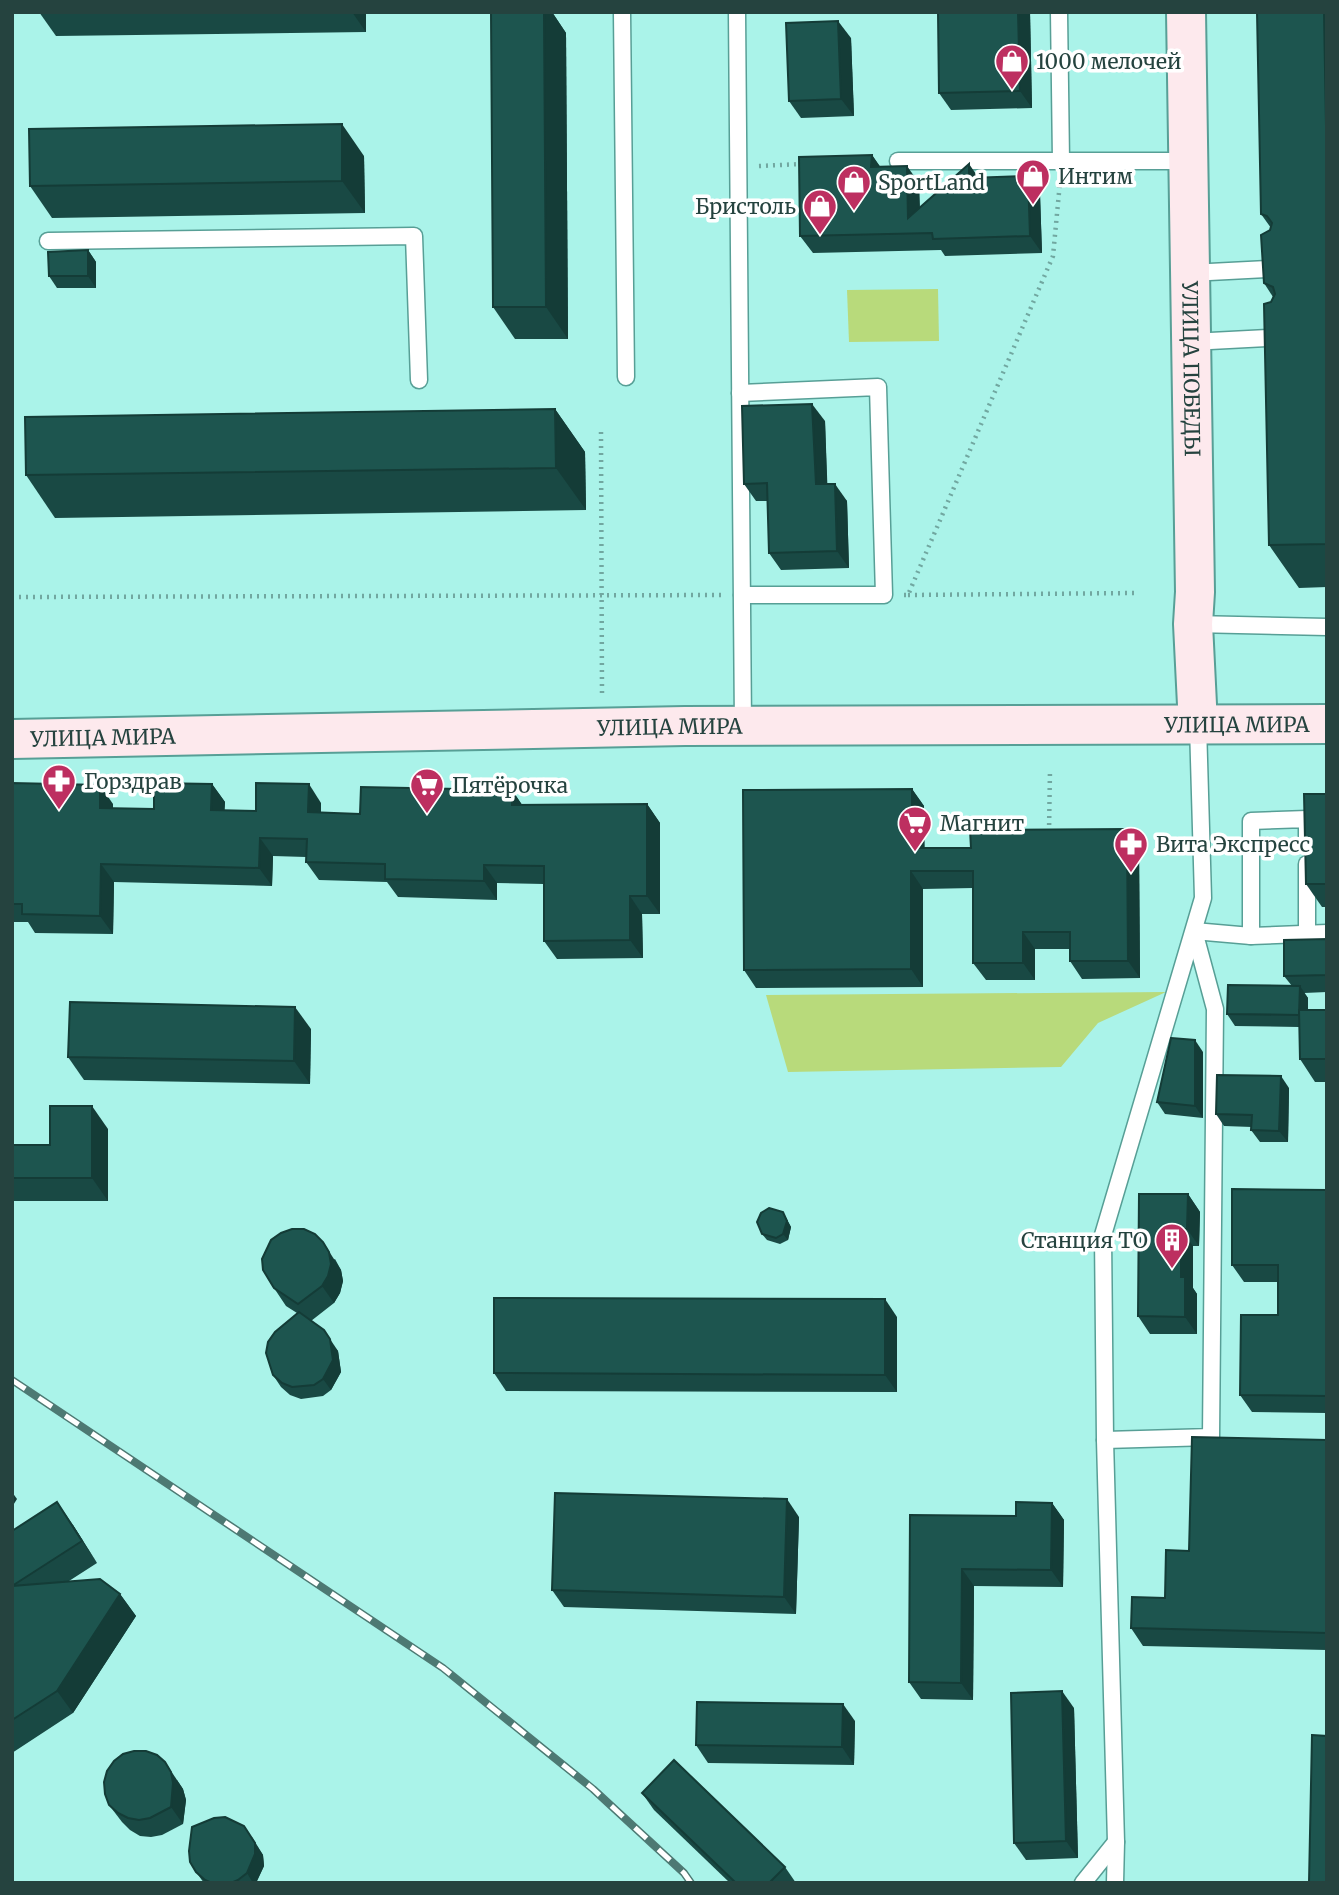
<svg xmlns="http://www.w3.org/2000/svg" width="1339" height="1895" font-family="Merriweather,serif">
	<style>
		.green { fill: #b8da7b }
		.lines { fill: none; stroke-linecap: round; stroke-linejoin: round }
		.service-casing { stroke: #579f96; stroke-width: 19 }
		.secondary-casing { stroke: #579f96; stroke-width: 42 }
		.path { stroke: #71a7a0; stroke-width: 4.5; stroke-dasharray: 2 5; stroke-linecap: butt }
		.service { stroke: #fff; stroke-width: 16 }
		.secondary { stroke: #fde9ed; stroke-width: 38 }
		.rail-casing { stroke: #4d7973; stroke-width: 8 }
		.rail { stroke: #fff; stroke-width: 5; stroke-dasharray: 16; stroke-linecap: butt }
		.wall { fill: #194944 }
		.shaded-wall { fill: #143c37 }
		.building { fill: #1d554f; stroke: #143c37; stroke-width: 2 }
		.labels { text-anchor: middle; dominant-baseline: central; stroke-width: 7; stroke-linejoin: round; paint-order: stroke }
		.poi-label { font-size: 21px; fill: #25433f; stroke: #fff; text-anchor: start }
		.street-label { font-size: 21px; fill: #25433f; stroke: #fff }
	</style>
	<rect width="100%" height="100%" fill="#aaf3e9"/>
	<!-- green -->
	<g class="green">
		<polygon points="938,289 939,341 849,342 847,290"/>
		<polygon points="1166,992 1098,1023 1061,1067 788,1072 766,995"/>
	</g>
	<g class="lines">
		<!-- service casing -->
		<g class="service-casing">
			<g id="service">
				<polyline points="737,12 743,726"/>
				<polyline points="1059,12 1061,161"/>
				<polyline points="622,13 626,377"/>
				<polyline points="898,161 1189,161"/>
				<polyline points="48,241 414,236 419,380"/>
				<polyline points="1190,273 1285,268"/>
				<polyline points="1191,342 1287,337"/>
				<polyline points="740,393 878,387 884,595 742,595"/>
				<polyline points="1193,624 1327,627"/>
				<polyline points="1307,864 1307,933"/>
				<polyline points="1251,936 1251,821 1307,819 1307,838"/>
				<polyline points="1105,1440 1211,1437 1215,1009 1194,931 1251,936 1327,933"/>
				<polyline points="1083,1883 1116,1842"/>
				<polyline points="1115,1883 1116,1842 1105,1440 1103,1235 1203,898 1198,725"/>
			</g>
		</g>
		<!-- secondary casing -->
		<g class="secondary-casing">
			<g id="secondary">
				<path id="s1" d="M1186,12L1195,592L1193,624L1198,725"/>
				<path id="s2" d="M12,739L685,726L1327,724"/>
			</g>
		</g>
		<!-- path -->
		<g class="path">
			<polyline points="759,166 802,164"/>
			<polyline points="601,432 602,694"/>
			<polyline points="904,595 908,595 1053,256 1060,182"/>
			<polyline points="908,595 1138,593"/>
			<polyline points="12,597 722,595"/>
			<polyline points="1049,832 1050,769"/>
		</g>
		<!-- service -->
		<use href="#service" class="service"/>
		<!-- secondary -->
		<use href="#secondary" class="secondary"/>
		<!-- rail casing -->
		<g class="rail-casing">
			<polyline id="rail" points="12,1380 443,1668 593,1789 684,1873 691,1883"/>
		</g>
		<!-- rail -->
		<use href="#rail" class="rail"/>
	</g>
	<!-- wall -->
	<g class="wall">
		<polygon points="39,12 366,12 366,32 56,36"/>
		<polygon points="491,12 552,12 566,33 568,339 515,339 493,307"/>
		<polygon points="1030,12 1032,108 951,110 939,93"/>
		<polygon points="1327,12 1327,587 1299,588 1269,545 1271,302 1273,297 1264,283 1271,228 1261,214"/>
		<polygon points="851,38 854,116 801,118 789,101"/>
		<polygon points="872,155 880,167 919,183 920,208 979,178 1028,176 1040,194 1042,253 945,256 941,250 813,253 800,236"/>
		<polygon points="364,156 365,213 52,218 30,186"/>
		<polygon points="88,250 96,262 96,288 57,288 49,276"/>
		<polygon points="555,409 585,452 586,510 55,518 26,475"/>
		<polygon points="825,421 827,484 847,501 849,568 781,570 769,553 768,501 756,501 744,484"/>
		<polygon points="12,783 113,804 113,808 154,809 212,784 225,802 224,810 256,811 321,803 321,813 360,814 512,790 522,805 647,804 660,823 660,914 642,914 643,958 557,959 544,941 544,884 497,883 497,900 398,897 387,882 319,880 306,862 306,857 273,856 272,886 114,882 113,934 35,933 28,922 12,922"/>
		<polygon points="912,789 924,806 924,848 971,848 1127,829 1139,846 1140,978 1082,979 1070,961 1070,949 1035,949 1035,980 986,980 973,963 973,888 923,889 923,987 756,988 744,970"/>
		<polygon points="1327,794 1327,907 1322,907 1306,884"/>
		<polygon points="1327,939 1327,992 1304,993 1308,998 1308,1010 1327,1010 1327,1082 1315,1082 1300,1059 1299,1027 1235,1026 1227,1014 1292,986 1284,976"/>
		<polygon points="311,1029 310,1084 84,1080 68,1057"/>
		<polygon points="1203,1052 1203,1118 1165,1114 1157,1102"/>
		<polygon points="1289,1088 1288,1142 1260,1142 1251,1130 1252,1127 1224,1126 1216,1114"/>
		<polygon points="108,1129 108,1201 12,1201 12,1145 50,1145"/>
		<polygon points="1327,1190 1327,1413 1252,1412 1240,1395 1278,1315 1278,1282 1244,1282 1232,1265"/>
		<polygon points="1188,1194 1200,1212 1199,1246 1193,1246 1193,1288 1197,1294 1197,1334 1150,1334 1138,1316"/>
		<polygon points="783,1212 791,1227 788,1240 780,1244 767,1240 762,1234"/>
		<polygon points="335,1259 341,1270 343,1281 340,1293 334,1303 311,1321 338,1351 341,1372 331,1390 323,1396 301,1399 290,1395 281,1387 273,1375 297,1313 286,1306 274,1288"/>
		<polygon points="897,1317 897,1392 506,1391 494,1373"/>
		<polygon points="1327,1440 1327,1650 1143,1646 1131,1628 1165,1598 1189,1551"/>
		<polygon points="1052,1503 1064,1520 1063,1587 974,1586 973,1700 921,1699 909,1682 910,1515 1016,1516"/>
		<polygon points="799,1517 796,1614 564,1607 552,1590"/>
		<polygon points="73,1525 97,1563 69,1581 120,1594 136,1616 73,1713 12,1753 12,1531"/>
		<polygon points="1074,1708 1078,1858 1026,1860 1014,1843"/>
		<polygon points="855,1721 854,1765 708,1763 696,1745"/>
		<polygon points="177,1780 183,1789 186,1800 183,1824 162,1835 151,1837 140,1836 130,1830 122,1822 109,1805"/>
		<polygon points="642,1793 785,1867 796,1883 730,1883 654,1810"/>
		<polygon points="252,1837 263,1855 264,1866 256,1883 204,1883 196,1872"/>
	</g>
	<!-- shaded-wall -->
	<g class="shaded-wall">
		<polygon points="352,12 366,12 366,32"/>
		<polygon points="544,12 552,12 566,33 568,339 546,307"/>
		<polygon points="1018,12 1030,12 1032,108 1020,91"/>
		<polygon points="1324,12 1327,12 1327,182"/>
		<polygon points="838,21 851,38 854,116 841,99"/>
		<polygon points="342,124 364,156 365,213 342,181"/>
		<polygon points="872,155 884,172 871,167"/>
		<polygon points="969,164 981,181 969,178"/>
		<polygon points="907,166 919,183 920,233 908,218"/>
		<polygon points="1028,176 1040,194 1042,253 1030,236"/>
		<polygon points="88,250 96,262 96,288 88,276"/>
		<polygon points="812,404 825,421 828,502 816,484"/>
		<polygon points="555,409 585,452 586,510 556,468"/>
		<polygon points="835,484 847,501 849,568 837,551"/>
		<polygon points="212,784 225,802 224,828 211,810"/>
		<polygon points="309,784 321,803 321,831 308,812"/>
		<polygon points="100,785 113,804 112,826 100,808"/>
		<polygon points="912,789 924,806 925,865 912,848"/>
		<polygon points="512,790 525,809 512,805"/>
		<polygon points="647,804 660,823 660,914 647,896"/>
		<polygon points="1127,829 1139,846 1140,978 1128,961"/>
		<polygon points="260,838 273,856 272,886 259,868"/>
		<polygon points="101,864 114,882 113,934 100,916"/>
		<polygon points="484,865 497,883 497,900 484,881"/>
		<polygon points="911,871 923,889 923,987 911,969"/>
		<polygon points="630,896 642,914 643,958 630,940"/>
		<polygon points="1023,932 1035,949 1035,980 1023,963"/>
		<polygon points="1300,986 1308,998 1308,1027 1300,1015"/>
		<polygon points="295,1007 311,1029 310,1084 294,1061"/>
		<polygon points="1195,1040 1203,1052 1203,1118 1195,1106"/>
		<polygon points="1281,1076 1289,1088 1288,1142 1279,1131"/>
		<polygon points="92,1106 108,1129 108,1201 92,1178"/>
		<polygon points="1188,1194 1200,1212 1199,1246 1187,1229"/>
		<polygon points="783,1212 791,1227 788,1240 783,1234"/>
		<polygon points="1181,1229 1193,1246 1193,1288 1197,1294 1197,1334 1185,1317 1181,1277"/>
		<polygon points="323,1242 341,1270 343,1281 340,1293 334,1303 322,1286"/>
		<polygon points="885,1299 897,1317 897,1392 885,1375"/>
		<polygon points="330,1339 338,1351 341,1372 331,1390 323,1379"/>
		<polygon points="12,1492 17,1499 12,1507"/>
		<polygon points="787,1499 799,1517 796,1614 784,1597"/>
		<polygon points="57,1502 73,1525 97,1563 82,1541"/>
		<polygon points="1052,1503 1064,1520 1063,1587 1051,1570"/>
		<polygon points="962,1569 974,1586 973,1700 961,1683"/>
		<polygon points="120,1594 136,1616 73,1713 57,1691"/>
		<polygon points="1062,1691 1074,1708 1078,1858 1066,1841"/>
		<polygon points="843,1704 855,1721 854,1765 842,1747"/>
		<polygon points="165,1762 183,1789 186,1800 183,1824 171,1807"/>
		<polygon points="244,1826 263,1855 264,1866 256,1883 253,1883 247,1873"/>
	</g>
	<!-- building -->
	<g class="building">
		<polygon points="491,12 544,12 546,307 493,307"/>
		<polygon points="938,12 1018,12 1020,91 939,93"/>
		<polygon points="1257,12 1324,12 1327,182 1327,544 1269,545 1264,304 1271,302 1275,294 1273,287 1264,283 1261,235 1270,230 1272,223 1267,216 1261,214"/>
		<polygon points="838,21 841,99 789,101 786,23"/>
		<polygon points="342,124 342,181 30,186 29,129"/>
		<polygon points="872,155 871,167 907,166 908,218 969,164 969,178 1028,176 1030,236 933,239 932,233 800,236 799,157"/>
		<polygon points="88,250 88,276 49,276 48,252"/>
		<polygon points="812,404 816,484 835,484 837,551 769,553 767,483 744,484 742,406"/>
		<polygon points="555,409 556,468 26,475 25,417"/>
		<polygon points="12,783 100,785 100,808 154,809 154,783 212,784 211,810 256,811 256,783 309,784 308,812 360,814 361,787 512,790 512,805 647,804 647,896 630,896 630,940 544,941 544,866 484,865 484,881 385,879 385,864 306,862 307,839 260,838 259,868 101,864 100,916 22,914 22,904 12,904"/>
		<polygon points="912,789 912,848 971,848 970,830 1127,829 1128,961 1070,961 1070,932 1023,932 1023,963 973,963 973,871 911,871 911,969 744,970 743,790"/>
		<polygon points="1304,794 1327,794 1327,884 1306,884"/>
		<polygon points="1327,939 1327,975 1284,976 1284,940"/>
		<polygon points="1228,985 1300,986 1299,1015 1227,1014"/>
		<polygon points="70,1002 295,1007 294,1061 68,1057"/>
		<polygon points="1299,1010 1327,1010 1327,1059 1300,1059"/>
		<polygon points="1171,1038 1195,1040 1195,1106 1157,1102"/>
		<polygon points="1217,1075 1281,1076 1279,1131 1251,1130 1252,1115 1216,1114"/>
		<polygon points="50,1106 92,1106 92,1178 12,1178 12,1145 50,1145"/>
		<polygon points="1232,1189 1327,1190 1327,1396 1240,1395 1241,1315 1278,1315 1278,1265 1232,1265"/>
		<polygon points="1139,1194 1188,1194 1187,1229 1181,1229 1181,1277 1185,1277 1185,1317 1138,1316"/>
		<polygon points="769,1208 783,1212 787,1221 783,1234 776,1238 762,1234 757,1222 761,1213"/>
		<polygon points="292,1229 304,1229 315,1234 323,1242 329,1252 331,1264 328,1276 322,1286 298,1304 274,1288 263,1270 262,1259 271,1240 281,1233"/>
		<polygon points="494,1298 885,1299 885,1375 494,1373"/>
		<polygon points="299,1312 324,1330 330,1339 333,1360 323,1379 314,1385 292,1387 282,1383 273,1375 266,1353 268,1342 275,1332"/>
		<polygon points="1192,1437 1327,1440 1327,1633 1131,1628 1132,1597 1165,1598 1166,1550 1189,1551"/>
		<polygon points="555,1493 787,1499 784,1597 552,1590"/>
		<polygon points="57,1502 82,1541 12,1586 12,1531"/>
		<polygon points="1016,1502 1052,1503 1051,1570 962,1569 961,1683 909,1682 910,1515 1016,1516"/>
		<polygon points="100,1579 120,1594 57,1691 12,1720 12,1586"/>
		<polygon points="1062,1691 1066,1841 1014,1843 1011,1693"/>
		<polygon points="697,1702 843,1704 842,1747 696,1745"/>
		<polygon points="1312,1735 1327,1736 1327,1883 1309,1883"/>
		<polygon points="134,1751 146,1751 157,1755 165,1762 171,1772 173,1783 171,1807 150,1818 139,1820 128,1818 118,1813 109,1805 105,1794 104,1782 107,1771 114,1761 123,1754"/>
		<polygon points="674,1760 785,1867 769,1883 736,1883 642,1793"/>
		<polygon points="225,1817 244,1826 255,1843 255,1854 247,1873 238,1880 231,1883 212,1883 205,1880 196,1872 190,1862 189,1851 192,1827 214,1818"/>
	</g>
	<!-- icons -->
	<defs>
		<g id="shop-pin" transform="scale(1.75)"><path d="M0 17L-7.5 6A9.5 9.5 0 1 1 7.5 6Z" fill="#bd2f60" stroke="#fff"/><path d="M-5-2.5h2.3a2.7 3.5 0 0 1 5.4 0H5L5.5 6h-11ZM-1.5-2.5h3a1.5 2.3 0 0 0-3 0Z" fill="#fff"/></g>
		<g id="pharmacy-pin" transform="scale(1.75)"><path d="M0 17L-7.5 6A9.5 9.5 0 1 1 7.5 6Z" fill="#bd2f60" stroke="#fff"/><path d="M-2-6h4v4h4v4h-4v4h-4v-4h-4v-4h4Z" fill="#fff"/></g>
		<g id="supermarket-pin" transform="scale(1.75)"><path d="M0 17L-7.5 6A9.5 9.5 0 1 1 7.5 6Z" fill="#bd2f60" stroke="#fff"/><path d="M-6-5.5h2.5l.6 2H6L4.5 2H-2.5L-4.4-4H-6ZM-1.5 3.2a1.3 1.3 0 1 0 .1 0ZM3 3.2a1.3 1.3 0 1 0 .1 0Z" fill="#fff"/></g>
		<g id="building-pin" transform="scale(1.75)"><path d="M0 17L-7.5 6A9.5 9.5 0 1 1 7.5 6Z" fill="#bd2f60" stroke="#fff"/><path d="M-4-6H4V6H1V3H-1V6H-4ZM-2.5-4.3h1.7v1.8h-1.7ZM.8-4.3h1.7v1.8H.8ZM-2.5-1h1.7V.8h-1.7ZM.8-1h1.7V.8H.8Z" fill="#fff"/></g>
	</defs>
	<g fill-rule="evenodd">
		<use href="#shop-pin" x="1012" y="61"/>
		<use href="#shop-pin" x="1033" y="176"/>
		<use href="#shop-pin" x="854" y="182"/>
		<use href="#shop-pin" x="820" y="206"/>
		<use href="#pharmacy-pin" x="59" y="781"/>
		<use href="#supermarket-pin" x="427" y="785"/>
		<use href="#supermarket-pin" x="915" y="823"/>
		<use href="#pharmacy-pin" x="1131" y="844"/>
		<use href="#building-pin" x="1172" y="1240"/>
	</g>
	<g class="labels">
		<!-- poi labels -->
		<g class="poi-label">
			<text x="1036" y="61">1000 мелочей</text>
			<text x="1058" y="176">Интим</text>
			<text x="878" y="182">SportLand</text>
			<text x="796" y="206" text-anchor="end">Бристоль</text>
			<text x="84" y="781">Горздрав</text>
			<text x="452" y="785">Пятёрочка</text>
			<text x="940" y="823">Магнит</text>
			<text x="1156" y="844">Вита Экспресс</text>
			<text x="1148" y="1240" text-anchor="end">Станция ТО</text>
		</g>
		<!-- street labels -->
		<g class="street-label">
			<text stroke="none"><textPath href="#s1" startOffset="357">УЛИЦА ПОБЕДЫ</textPath></text>
			<text stroke="none"><textPath href="#s2" startOffset="1225">УЛИЦА МИРА</textPath></text>
			<text stroke="none"><textPath href="#s2" startOffset="658">УЛИЦА МИРА</textPath></text>
			<text stroke="none"><textPath href="#s2" startOffset="91">УЛИЦА МИРА</textPath></text>
		</g>
	</g>
	<!-- border -->
	<rect width="1339" height="1895" fill="none" stroke="#25433f" stroke-width="28"/>
</svg>
